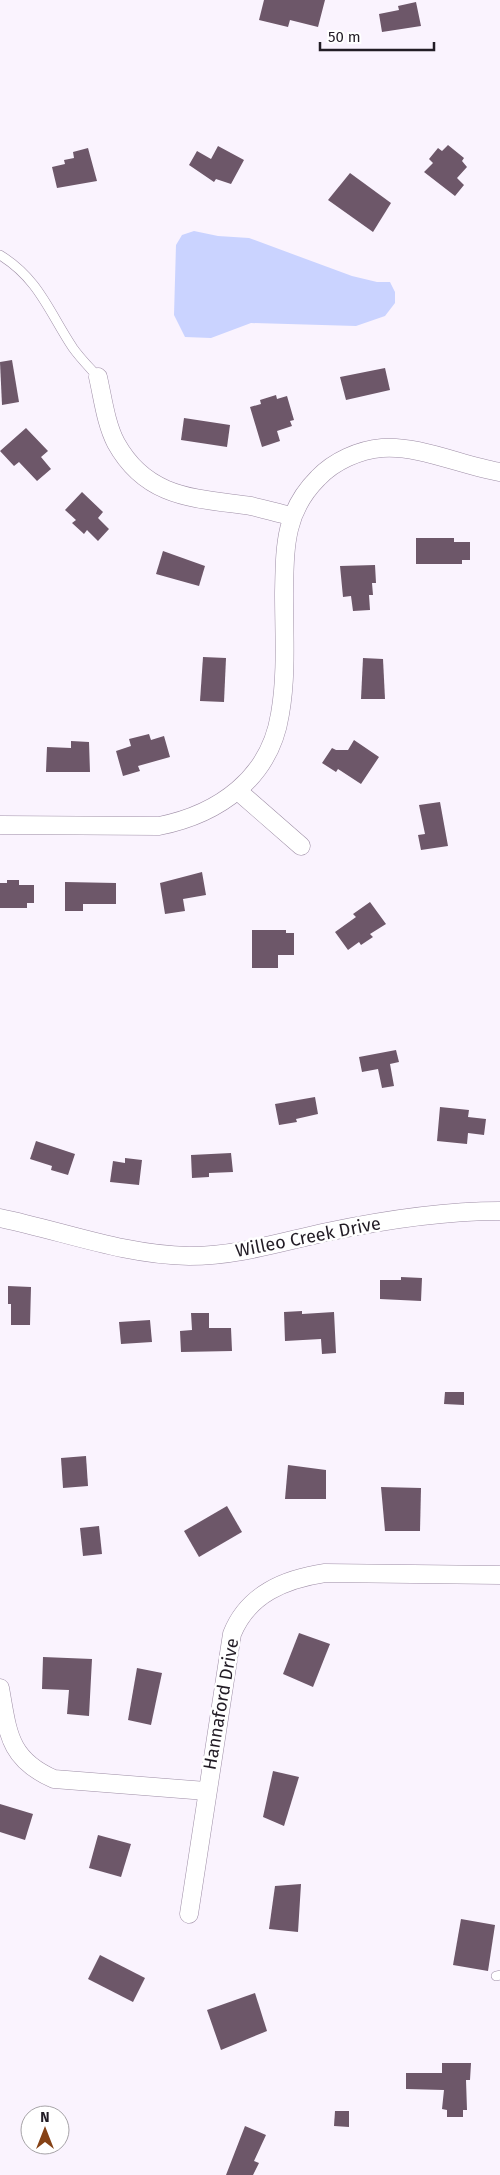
<svg xmlns="http://www.w3.org/2000/svg" width="500" height="2175" font-family="'Fira Sans',sans-serif">
	<style>
		.water { fill: #cad3ff }
		.building { fill: #6d5769 }
		.lines { fill: none; stroke-linecap: round; stroke-linejoin: round }
		.service-casing { stroke: #9e8ea6; stroke-width: 10 }
		.minor-casing { stroke: #9e8ea6; stroke-width: 19 }
		.service { stroke: #fff; stroke-width: 9 }
		.minor { stroke: #fff; stroke-width: 18 }
		.labels { text-anchor: middle; dominant-baseline: central; stroke-width: 5; stroke-linejoin: round; paint-order: stroke }
		.street-label { font-size: 18px; fill: #221c25; stroke: #fff }
	</style>
	<rect width="100%" height="100%" fill="#faf3fe"/>
	<!-- water -->
	<polygon class="water" points="194,231 218,236 249,238 352,276 377,282 390,282 395,292 395,303 385,316 356,326 251,323 211,338 185,337 174,315 176,245 182,235"/>
	<!-- building -->
	<g class="building">
		<polygon points="264,0 325,0 318,27 290,20 288,27 259,20"/>
		<polygon points="416,2 421,26 382,32 379,14 399,10 398,6"/>
		<polygon points="448,145 464,158 462,161 467,167 457,178 464,185 455,196 424,172 433,163 429,159 438,148 442,151"/>
		<polygon points="218,146 244,160 231,184 216,179 214,182 189,165 197,151 211,159"/>
		<polygon points="88,148 97,181 57,188 52,167 65,164 64,160 74,158 73,152"/>
		<polygon points="350,173 391,203 373,232 328,200"/>
		<polygon points="12,360 19,402 2,405 0,362"/>
		<polygon points="385,368 390,390 346,400 340,377"/>
		<polygon points="276,395 277,399 287,396 294,420 290,421 292,426 277,431 280,441 262,447 250,407 261,404 260,400"/>
		<polygon points="184,418 230,425 227,447 181,440"/>
		<polygon points="26,428 48,451 41,457 51,469 37,481 19,462 14,466 0,451"/>
		<polygon points="82,492 103,512 98,518 109,529 98,541 87,530 84,534 72,523 76,520 65,510"/>
		<polygon points="416,538 454,538 454,542 470,542 470,560 462,560 462,564 416,564"/>
		<polygon points="163,551 205,566 199,586 156,574"/>
		<polygon points="375,565 376,583 372,583 373,595 369,595 370,610 353,611 351,596 343,597 340,566"/>
		<polygon points="203,657 226,658 224,702 200,701"/>
		<polygon points="363,658 383,659 385,699 361,699"/>
		<polygon points="149,734 151,740 164,736 170,757 138,766 140,771 123,776 116,751 131,746 129,739"/>
		<polygon points="354,740 379,757 361,784 338,769 336,772 322,763 332,748 336,750 348,750"/>
		<polygon points="71,741 89,742 90,772 46,772 47,747 71,748"/>
		<polygon points="440,802 448,846 421,850 418,835 425,834 419,805"/>
		<polygon points="202,872 206,895 183,899 185,911 165,914 160,883"/>
		<polygon points="7,880 19,880 19,885 34,885 34,903 27,903 27,908 0,908 0,883 7,883"/>
		<polygon points="65,882 116,883 116,904 83,904 83,911 65,911"/>
		<polygon points="370,902 386,924 370,934 373,937 361,945 359,942 348,950 335,932 356,917 353,914"/>
		<polygon points="252,930 286,930 286,933 294,933 294,955 278,955 278,968 252,968"/>
		<polygon points="396,1050 399,1062 390,1064 394,1086 382,1088 378,1069 362,1072 359,1057"/>
		<polygon points="315,1097 318,1114 296,1119 297,1122 279,1125 275,1104"/>
		<polygon points="440,1107 469,1110 468,1117 486,1119 484,1135 468,1133 467,1144 437,1141"/>
		<polygon points="36,1141 75,1154 68,1175 51,1170 52,1166 30,1159"/>
		<polygon points="231,1153 233,1172 209,1173 209,1177 192,1178 191,1155"/>
		<polygon points="125,1158 142,1160 139,1185 110,1182 113,1161 125,1163"/>
		<polygon points="401,1277 422,1278 421,1301 380,1299 380,1280 401,1280"/>
		<polygon points="8,1286 31,1287 30,1325 11,1325 11,1304 8,1304"/>
		<polygon points="302,1311 302,1314 334,1312 336,1353 322,1354 321,1339 285,1341 284,1312"/>
		<polygon points="191,1313 209,1313 209,1328 231,1328 232,1351 181,1352 180,1331 192,1330"/>
		<polygon points="150,1320 152,1342 121,1344 119,1322"/>
		<polygon points="445,1392 464,1392 464,1405 444,1404"/>
		<polygon points="86,1456 88,1486 63,1488 61,1458"/>
		<polygon points="288,1465 326,1470 326,1499 285,1499"/>
		<polygon points="381,1487 421,1488 420,1531 385,1531"/>
		<polygon points="227,1506 242,1532 199,1557 184,1531"/>
		<polygon points="99,1526 102,1554 83,1556 80,1528"/>
		<polygon points="299,1633 330,1644 313,1687 283,1674"/>
		<polygon points="43,1657 92,1659 89,1716 67,1714 69,1690 42,1689"/>
		<polygon points="137,1668 162,1673 151,1725 128,1720"/>
		<polygon points="273,1771 299,1777 284,1826 263,1817"/>
		<polygon points="0,1804 33,1814 25,1840 0,1832"/>
		<polygon points="98,1835 131,1844 121,1877 89,1868"/>
		<polygon points="301,1884 298,1932 269,1929 275,1886"/>
		<polygon points="461,1919 495,1925 488,1971 453,1965"/>
		<polygon points="100,1955 145,1978 133,2002 88,1979"/>
		<polygon points="255,1993 267,2031 221,2050 207,2010"/>
		<polygon points="442,2063 471,2063 470,2080 466,2080 467,2110 463,2110 463,2117 447,2117 447,2110 442,2109 444,2090 406,2089 406,2073 442,2073"/>
		<polygon points="335,2111 349,2111 349,2127 334,2126"/>
		<polygon points="245,2126 266,2135 254,2161 259,2163 253,2175 226,2175"/>
	</g>
	<g class="lines">
		<!-- service casing -->
		<g class="service-casing">
			<g id="service">
				<path d="M0,255C39,279 49,312 73,348C80,358 90,368 98,377"/>
				<polyline points="496,1976 500,1975"/>
			</g>
		</g>
		<!-- minor casing -->
		<g class="minor-casing">
			<g id="minor">
				<path d="M98,377C103,399 106,424 116,443C147,499 195,498 251,506C264,509 278,513 291,516"/>
				<polyline points="238,791 301,846"/>
				<path d="M0,825L159,826C219,814 270,778 280,714C287,675 284,633 284,593C285,547 284,512 318,478C334,461 359,450 382,448C419,445 463,466 500,472"/>
				<path d="M0,1218C63,1231 124,1255 189,1256C237,1256 281,1242 327,1232C384,1220 442,1211 500,1211"/>
				<path d="M0,1688C8,1732 8,1759 54,1779L206,1791"/>
				<path d="M189,1914L232,1634C248,1594 285,1579 325,1573L500,1575"/>
			</g>
		</g>
		<!-- service -->
		<use href="#service" class="service"/>
		<!-- minor -->
		<use href="#minor" class="minor"/>
	</g>
	<g class="labels">
		<!-- street labels -->
		<g class="street-label">
			<text transform="translate(308 1237) rotate(-11)">Willeo Creek Drive</text>
			<text transform="translate(221 1704) rotate(-80)">Hannaford Drive</text>
		</g>
	</g>
	<!-- north arrow -->
	<g transform="translate(45 2130)"><circle r="24" fill="#ffffff" stroke="#a7a4a8"/>
	<path d="M0-4L9 19L0 12L-9 19Z" fill="#864216"/>
	<text y="-8" font-size="14" font-weight="bold" text-anchor="middle" fill="#221c25">N</text>
	</g>
	<!-- scale -->
	<path d="M320 42v8h114v-8" fill="none" stroke="#221c25" stroke-width="2.5"/>
	<text x="328" y="42" font-size="15" fill="#221c25" stroke="#ffffff" stroke-width="4" paint-order="stroke">50 m</text>
</svg>
